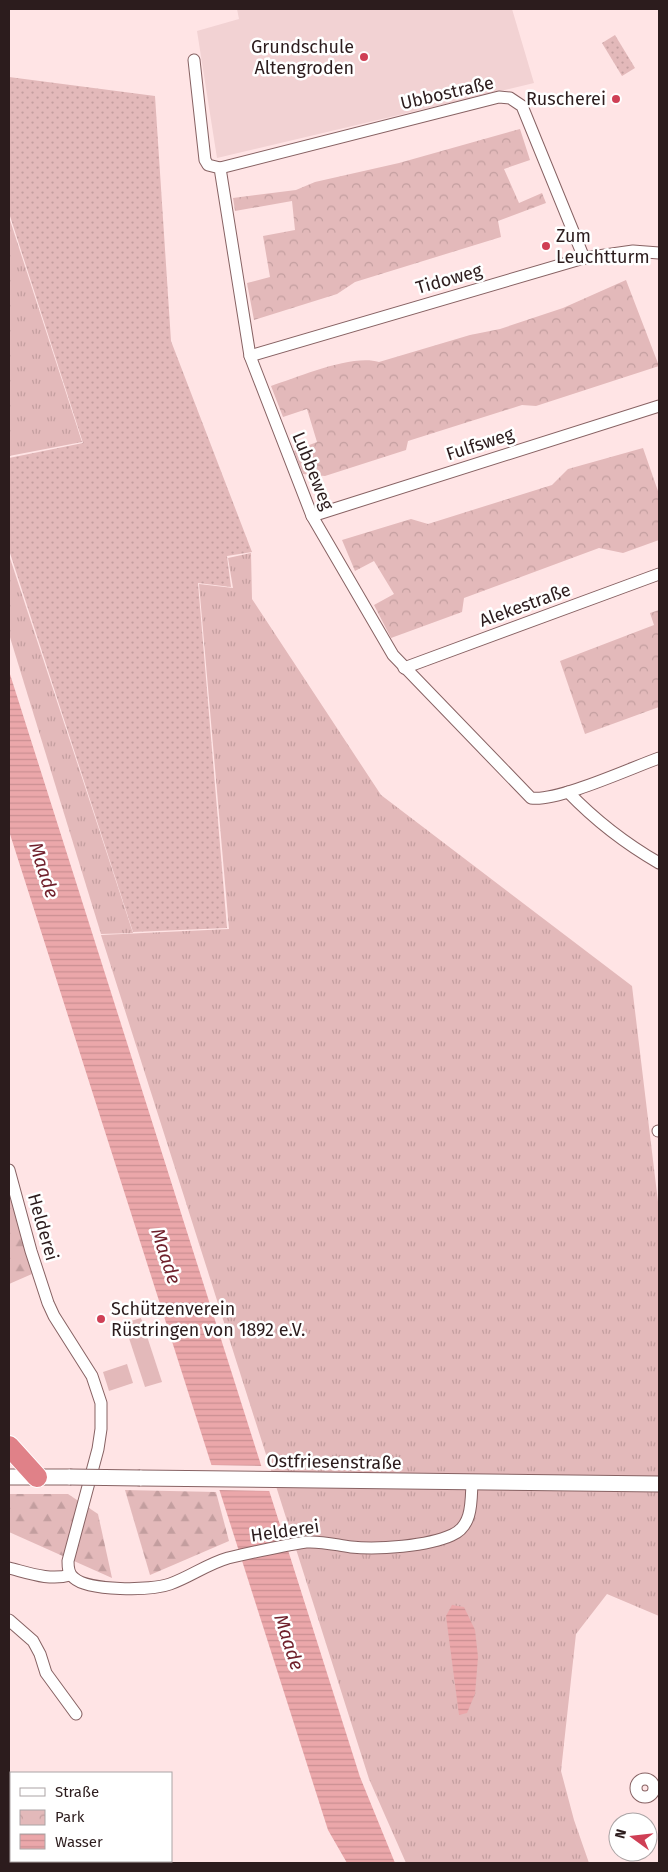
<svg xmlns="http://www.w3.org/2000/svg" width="668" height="1872" font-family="'Fira Sans',sans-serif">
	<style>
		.built { fill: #f2d2d3 }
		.grass { fill: url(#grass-tufts) }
		.forest { fill: url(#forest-firs) }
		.park { fill: url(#park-crowns) }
		.garden { fill: url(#garden-dots) }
		.pitch { fill: #e3b9ba }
		.water { fill: url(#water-rules) }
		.pier { fill: #ffe4e5 }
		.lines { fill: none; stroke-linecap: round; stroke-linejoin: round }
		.minor-casing { stroke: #876263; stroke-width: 13 }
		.secondary-casing { stroke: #876263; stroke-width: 17 }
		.motorway-casing { stroke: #fff; stroke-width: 22 }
		.minor { stroke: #fff; stroke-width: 11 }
		.secondary { stroke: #fff; stroke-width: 15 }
		.motorway { stroke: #e08188; stroke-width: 20 }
		.secondary-bridge-casing { stroke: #876263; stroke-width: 17; stroke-linecap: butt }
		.secondary-bridge { stroke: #fff; stroke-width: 15 }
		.poi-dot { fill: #cf3f55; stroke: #fff; stroke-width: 2 }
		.labels { text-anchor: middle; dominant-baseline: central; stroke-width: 5; stroke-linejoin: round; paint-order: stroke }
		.poi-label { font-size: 18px; fill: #2c1c1d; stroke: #fff; text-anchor: end }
		.street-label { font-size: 18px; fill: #2c1c1d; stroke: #fff }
		.water-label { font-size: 19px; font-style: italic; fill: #70212c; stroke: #fff }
	</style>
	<defs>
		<pattern id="grass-tufts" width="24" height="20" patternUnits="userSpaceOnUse" patternTransform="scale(1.25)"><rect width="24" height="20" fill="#e3b9ba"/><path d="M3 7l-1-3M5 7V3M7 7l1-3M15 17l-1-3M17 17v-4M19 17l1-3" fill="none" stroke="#c39e9f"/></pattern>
		<pattern id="forest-firs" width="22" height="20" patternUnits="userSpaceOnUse" patternTransform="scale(1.25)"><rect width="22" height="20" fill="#e3b9ba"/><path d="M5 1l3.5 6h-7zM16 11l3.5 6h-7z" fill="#c39e9f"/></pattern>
		<pattern id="park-crowns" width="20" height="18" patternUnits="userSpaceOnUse" patternTransform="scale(1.25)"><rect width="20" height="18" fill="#e3b9ba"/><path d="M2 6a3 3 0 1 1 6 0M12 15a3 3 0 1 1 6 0" fill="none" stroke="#c39e9f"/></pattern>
		<pattern id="garden-dots" width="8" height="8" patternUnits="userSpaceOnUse" patternTransform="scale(1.25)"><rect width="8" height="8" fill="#e3b9ba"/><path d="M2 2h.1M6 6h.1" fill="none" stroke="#c39e9f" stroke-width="1.8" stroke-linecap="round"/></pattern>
		<pattern id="water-rules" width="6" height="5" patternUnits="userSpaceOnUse" patternTransform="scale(1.25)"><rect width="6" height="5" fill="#eba7aa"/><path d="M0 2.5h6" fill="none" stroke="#ca8f92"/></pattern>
	</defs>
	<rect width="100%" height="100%" fill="#ffe4e5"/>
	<!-- built -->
	<polygon class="built" points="237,9 512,9 534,83 217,158 197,31 239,19"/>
	<!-- grass -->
	<g class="grass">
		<polygon points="9,217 82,442 9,456"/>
		<polygon points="251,553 252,599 381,795 632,986 659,1210 659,1616 607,1594 576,1634 561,1771 574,1820 589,1863 406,1863 369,1779 101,935 229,929 199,584 233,588 228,558"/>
		<polygon points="9,555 133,933 101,934 9,634"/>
	</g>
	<!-- forest -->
	<g class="forest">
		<polygon points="9,1194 32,1274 9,1284"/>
		<polygon points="125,1490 216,1492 229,1541 150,1575"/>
		<polygon points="9,1494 68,1494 98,1514 112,1578 9,1532"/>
	</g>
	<!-- park -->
	<g class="park">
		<polygon points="520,129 530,160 504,169 519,203 542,193 546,203 498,221 501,237 355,282 337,294 254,320 247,283 270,277 263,236 295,230 292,201 235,211 233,198 296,190 315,182 399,163"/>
		<path d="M626,280L659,366L536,406L522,405L408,441L406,450L325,476L303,474L294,451L317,442L307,409L283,417L271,386C299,377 351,354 379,362L470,335L500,329L563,308Z"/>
		<polygon points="643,448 659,494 659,540 623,553 599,548 464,598 462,612 391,638 374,605 394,594 374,561 355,571 342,540 411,519 428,524 552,485 568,469"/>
		<polygon points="659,610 659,707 585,734 560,661 654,625 650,613"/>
	</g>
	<!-- garden -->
	<g class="garden">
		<polygon points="615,35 635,68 622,76 602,43"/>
		<polygon points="9,77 155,96 171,341 252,552 227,556 231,587 198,583 227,928 133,932 9,550 9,458 83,443 9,213"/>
	</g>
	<!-- pitch -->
	<g class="pitch">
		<polygon points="141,1318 162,1382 145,1387 124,1323"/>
		<polygon points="127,1364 133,1383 109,1391 103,1372"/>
	</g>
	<!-- water -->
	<g class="water">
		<polygon points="9,671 360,1777 395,1863 347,1863 328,1830 9,831"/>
		<polygon points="452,1605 464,1607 475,1630 478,1657 475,1694 467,1713 459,1715 446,1616"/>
	</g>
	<!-- pier -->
	<polygon class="pier" points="209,1465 264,1466 272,1491 217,1490"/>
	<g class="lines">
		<!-- minor casing -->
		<g class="minor-casing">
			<g id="minor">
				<path d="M194,60L205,160L208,165L220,168L250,356L312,516L393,655L531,798C557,802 631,768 659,758"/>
				<polyline points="220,168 499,97 510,98 522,106 584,258"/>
				<polyline points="250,356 584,258 633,251 659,253"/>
				<polyline points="312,516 659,406"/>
				<polyline points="404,668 659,574"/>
				<path d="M568,792C595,820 626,844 659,863"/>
				<polyline points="658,1131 659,1131"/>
				<path d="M9,1170L31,1251L48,1303L54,1316L92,1376L101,1403V1429L98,1449L68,1561C68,1567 68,1574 74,1578C88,1591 151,1591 170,1584C190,1577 207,1564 228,1558C254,1552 280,1546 306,1542C322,1541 336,1545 351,1547C378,1550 428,1546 452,1535C473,1526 471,1501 472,1482"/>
				<path d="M9,1568C29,1573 50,1581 70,1575"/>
				<polyline points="9,1620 33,1641 40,1654 46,1673 76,1714"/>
				<circle cx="645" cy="1788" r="9"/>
			</g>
		</g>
		<!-- secondary casing -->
		<g class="secondary-casing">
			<g id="secondary">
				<polyline points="9,1477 70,1477"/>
				<polyline points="140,1478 659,1484"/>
			</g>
		</g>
		<!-- motorway casing -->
		<g class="motorway-casing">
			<polyline id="motorway" points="9,1446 37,1477"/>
		</g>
		<!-- minor -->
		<use href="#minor" class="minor"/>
		<!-- secondary -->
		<use href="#secondary" class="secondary"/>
		<!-- motorway -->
		<use href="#motorway" class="motorway"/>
		<!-- secondary-bridge casing -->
		<g class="secondary-bridge-casing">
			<polyline id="secondary-bridge" points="70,1477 140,1478"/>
		</g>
		<!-- secondary-bridge -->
		<use href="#secondary-bridge" class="secondary-bridge"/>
	</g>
	<!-- markers -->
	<g class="poi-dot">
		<circle cx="364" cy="57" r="5"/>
		<circle cx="616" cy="99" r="5"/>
		<circle cx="546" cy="246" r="5"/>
		<circle cx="101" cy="1319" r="5"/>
	</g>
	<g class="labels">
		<!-- poi labels -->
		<g class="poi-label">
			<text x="354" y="47">Grundschule<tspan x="354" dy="21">Altengroden</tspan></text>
			<text x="606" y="99">Ruscherei</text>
			<text x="556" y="236" text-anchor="start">Zum<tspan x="556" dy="21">Leuchtturm</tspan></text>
			<text x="111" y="1309" text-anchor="start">Schützenverein<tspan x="111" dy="21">Rüstringen von 1892 e.V.</tspan></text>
		</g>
		<!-- street labels -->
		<g class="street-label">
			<text transform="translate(447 93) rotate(-13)">Ubbostraße</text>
			<text transform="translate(449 279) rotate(-16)">Tidoweg</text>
			<text transform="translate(480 444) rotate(-18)">Fulfsweg</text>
			<text transform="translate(313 471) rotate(68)">Lubbeweg</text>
			<text transform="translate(525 605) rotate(-20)">Alekestraße</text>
			<text transform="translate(43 1227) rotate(74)">Helderei</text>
			<text transform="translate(334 1462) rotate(1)">Ostfriesenstraße</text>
			<text transform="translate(285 1531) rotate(-8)">Helderei</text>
		</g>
		<!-- water labels -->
		<g class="water-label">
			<text transform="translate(44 870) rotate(72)">Maade</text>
			<text transform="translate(166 1256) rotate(72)">Maade</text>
			<text transform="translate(289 1642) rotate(72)">Maade</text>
		</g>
	</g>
	<!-- border -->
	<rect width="668" height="1872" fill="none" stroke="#2c1c1d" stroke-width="20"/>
	<!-- legend -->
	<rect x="10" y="1772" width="162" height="90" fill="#ffffff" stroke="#aba4a5"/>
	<rect x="20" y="1788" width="25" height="8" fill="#ffffff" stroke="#aba4a5"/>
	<text x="55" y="1797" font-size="15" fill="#2c1c1d">Straße</text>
	<rect x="20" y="1810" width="25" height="15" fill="url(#park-crowns)" stroke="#aba4a5"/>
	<text x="55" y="1822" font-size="15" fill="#2c1c1d">Park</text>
	<rect x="20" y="1834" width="25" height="15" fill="url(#water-rules)" stroke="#aba4a5"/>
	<text x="55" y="1847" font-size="15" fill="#2c1c1d">Wasser</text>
	<!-- north arrow -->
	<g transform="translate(633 1837) rotate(285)"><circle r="24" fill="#ffffff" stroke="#aba4a5"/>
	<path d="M0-4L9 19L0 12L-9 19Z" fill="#cf3f55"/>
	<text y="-8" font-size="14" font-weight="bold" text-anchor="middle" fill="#2c1c1d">N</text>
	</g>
</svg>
